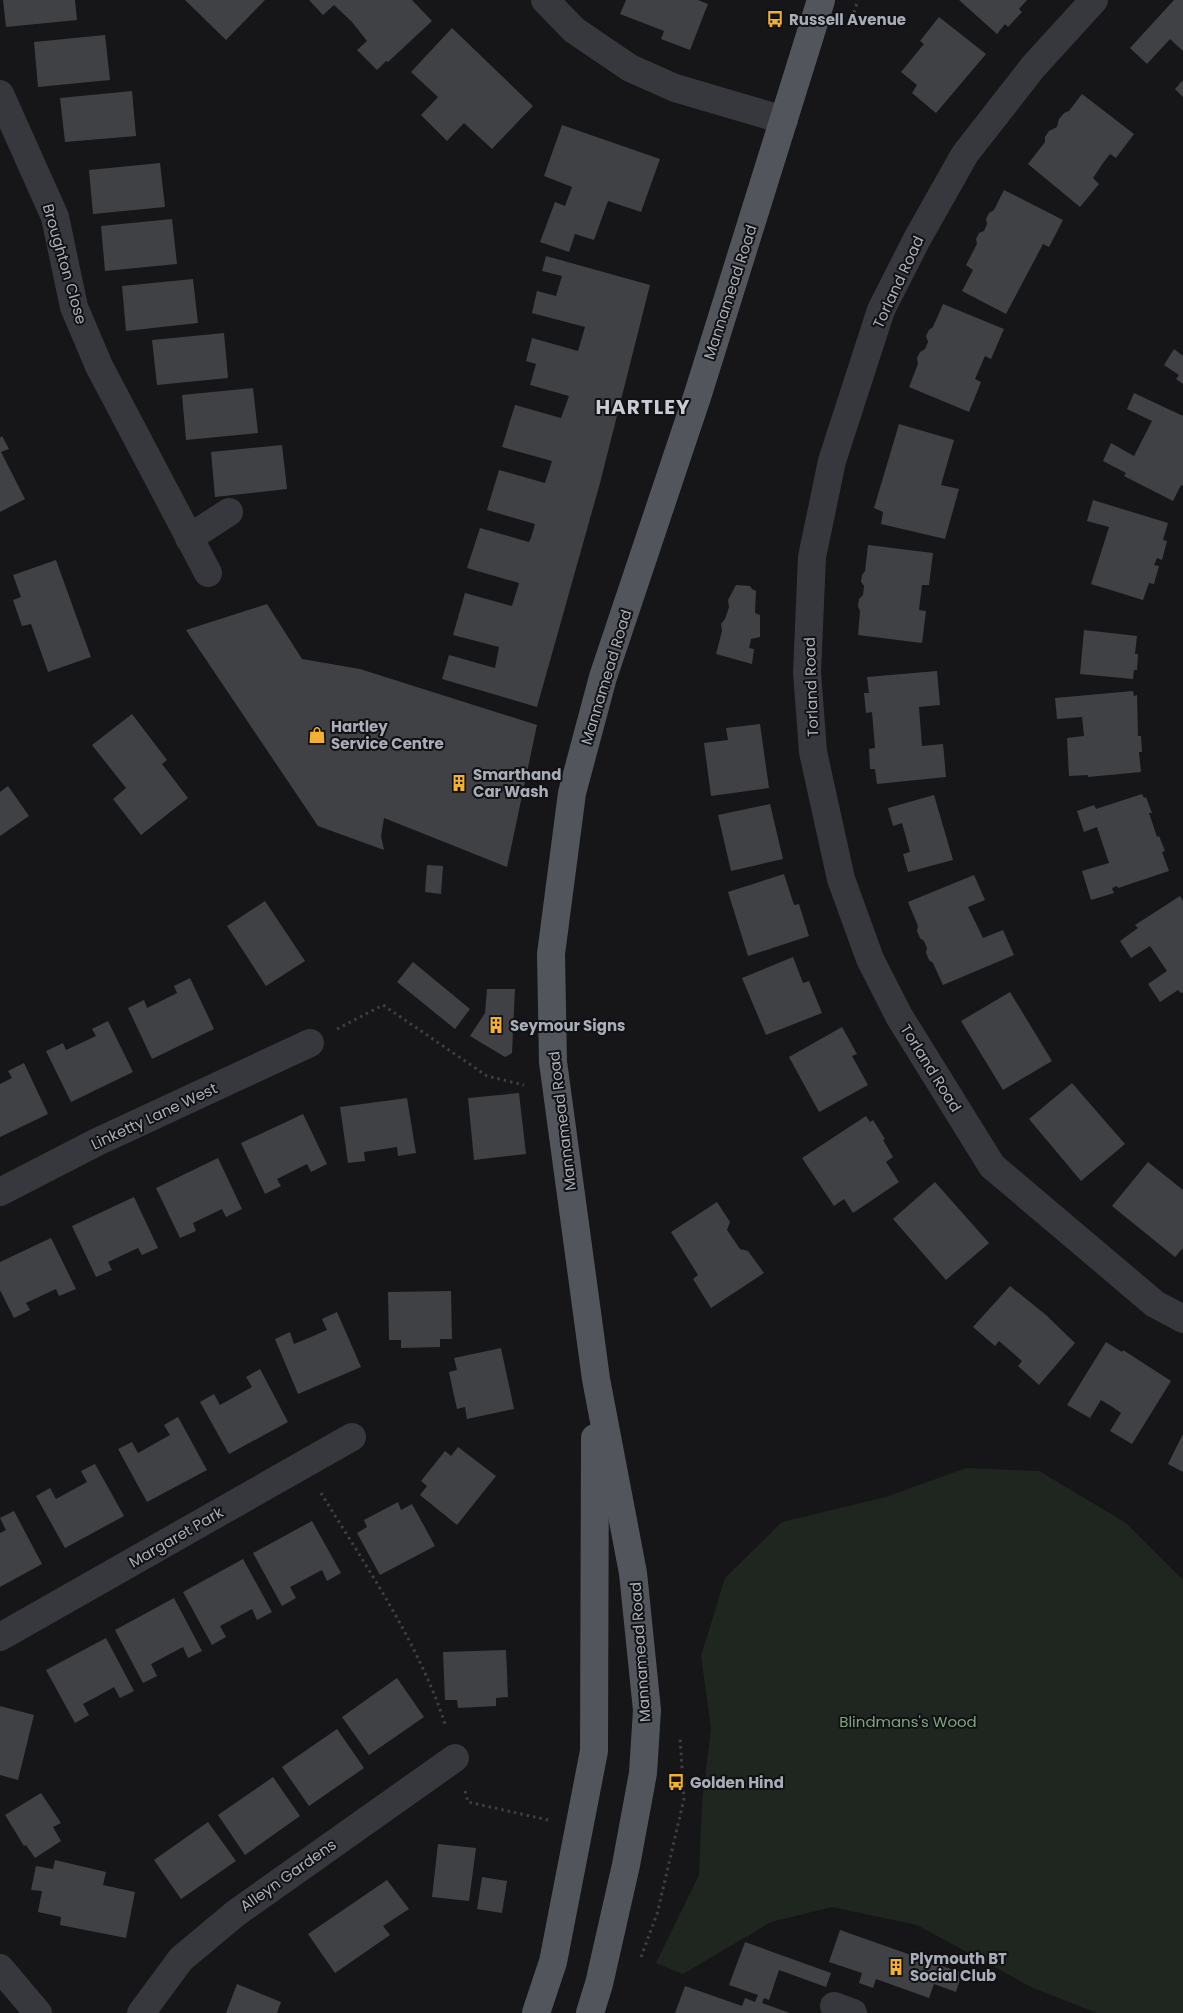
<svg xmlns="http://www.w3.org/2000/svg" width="1183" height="2013" font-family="Poppins,sans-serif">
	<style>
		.green { fill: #1e261f }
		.building { fill: #404145 }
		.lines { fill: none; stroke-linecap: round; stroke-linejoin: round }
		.path { stroke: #3d3f44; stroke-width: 3; stroke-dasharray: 2.5 4; stroke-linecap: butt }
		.minor { stroke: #37383d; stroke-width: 28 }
		.major { stroke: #53555c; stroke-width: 28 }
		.labels { text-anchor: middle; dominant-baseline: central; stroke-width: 4; stroke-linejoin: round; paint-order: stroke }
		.poi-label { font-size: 15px; font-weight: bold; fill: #a8adb8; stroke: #111113; text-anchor: start }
		.street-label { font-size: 15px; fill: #a8adb8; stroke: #111113 }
		.park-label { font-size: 15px; fill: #7fa381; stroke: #111113 }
		.district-label { font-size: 20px; font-weight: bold; letter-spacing: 1px; fill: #c9ccd4; stroke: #111113 }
	</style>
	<rect width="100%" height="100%" fill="#161618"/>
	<!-- green -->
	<polygon class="green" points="966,1468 1039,1471 1126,1523 1183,1580 1183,2013 1097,2013 1033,1988 917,1925 832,1907 771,1922 683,1974 656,1963 699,1875 702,1803 711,1729 701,1656 725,1578 782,1522 886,1497"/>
	<!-- building -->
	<g class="building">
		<polygon points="3,0 75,0 77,20 6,27"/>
		<polygon points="185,0 265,0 226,40"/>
		<polygon points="309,0 412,0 432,21 388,62 386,61 377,70 357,50 367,41 352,22 334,5 323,15"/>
		<polygon points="626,0 698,0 708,4 690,50 661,39 664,31 620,14"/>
		<polygon points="959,0 1027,0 1019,9 1022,12 1008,27 1005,24 997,34"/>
		<polygon points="1174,0 1183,0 1183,51 1170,39 1147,64 1130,48"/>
		<polygon points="939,17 986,54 936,113 912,93 917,85 901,72 924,44 920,41"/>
		<polygon points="452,28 533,106 492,149 464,123 447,141 421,115 438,97 411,72"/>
		<polygon points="105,35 110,80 38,87 34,42"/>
		<polygon points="1183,80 1183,97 1175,89"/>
		<polygon points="132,91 136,136 65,142 60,98"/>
		<polygon points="1082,94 1134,134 1116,158 1110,154 1103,163 1093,178 1099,184 1080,207 1028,164 1045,142 1045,137 1049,131 1057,127 1059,119 1064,113 1069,111"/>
		<polygon points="562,125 660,159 641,212 608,201 594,240 575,234 569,252 540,242 555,202 565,206 572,187 544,176"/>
		<polygon points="160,163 165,207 93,214 89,170"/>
		<polygon points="1004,190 1063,220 1049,247 1043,244 1006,314 962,291 973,270 966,265 977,244 976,239 979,233 984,231 987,224 986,219 989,213 994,210"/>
		<polygon points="172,219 177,264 105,271 101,226"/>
		<polygon points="546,256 650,285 600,483 537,707 442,679 449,655 495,668 499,647 453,635 465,593 512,606 519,583 467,568 480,528 529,542 531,538 535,524 487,510 499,470 545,483 552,461 502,447 515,405 561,418 569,396 530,385 536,364 526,361 532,338 578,351 585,327 532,313 537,291 556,296 562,276 542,271"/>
		<polygon points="193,279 198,323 126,331 122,286"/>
		<polygon points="943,304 1004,329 991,359 985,356 975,379 981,382 969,412 909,387 918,364 917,358 920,352 925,349 928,342 926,336 929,330 933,327"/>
		<polygon points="224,333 228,378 157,385 152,340"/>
		<polygon points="1174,349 1183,356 1183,384 1176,379 1179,375 1164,365"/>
		<polygon points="253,388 258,433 186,440 182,395"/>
		<polygon points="1134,393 1183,416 1183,486 1181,485 1173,501 1124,476 1126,473 1103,461 1111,443 1134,456 1152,421 1127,409"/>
		<polygon points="899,424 954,440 941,485 959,489 945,539 881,524 883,512 874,508"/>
		<polygon points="2,436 9,449 1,452 25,499 0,512 0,438"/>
		<polygon points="282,445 287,489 215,497 211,452"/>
		<polygon points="1093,500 1168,523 1163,540 1167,541 1162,560 1157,558 1154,565 1159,566 1154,584 1149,583 1143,600 1091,584 1109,527 1087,521"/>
		<polygon points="868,545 933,553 929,585 922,585 919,610 926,611 922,643 858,635 860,611 858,606 859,599 863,595 864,586 861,582 862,575 865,571"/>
		<polygon points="56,560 91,657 48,672 31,624 22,626 13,600 21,597 13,575"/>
		<polygon points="736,585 750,586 752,589 756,591 755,613 760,615 760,637 751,639 749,648 754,649 752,664 716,654 722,631 721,624 725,619 729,607 728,600"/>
		<polygon points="267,604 302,659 360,669 537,725 507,867 384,818 381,836 384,850 318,826 186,630"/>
		<polygon points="1084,630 1137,636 1135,654 1138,654 1137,670 1134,670 1133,679 1080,674"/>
		<polygon points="937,671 940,705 919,707 922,746 943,744 946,777 877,784 875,769 870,769 869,749 875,748 872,712 866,713 864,693 869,693 867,677"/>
		<polygon points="1133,691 1134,696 1137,695 1138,736 1141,736 1142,752 1139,752 1141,772 1088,777 1088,775 1069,776 1067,738 1084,736 1082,717 1057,719 1055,698"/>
		<polygon points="132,714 167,760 162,764 188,798 141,835 113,799 126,788 92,745"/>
		<polygon points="760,724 769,788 711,796 704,743 728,740 726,728"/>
		<polygon points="8,786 29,816 0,836 0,792"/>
		<polygon points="1142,794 1144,798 1146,797 1152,813 1149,813 1157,837 1159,836 1165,851 1162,852 1169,871 1118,888 1117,886 1112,888 1114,893 1091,900 1082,871 1109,863 1097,827 1084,832 1077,811 1094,805 1096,809"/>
		<polygon points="934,795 953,860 908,872 903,854 910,852 902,823 893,826 888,808"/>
		<polygon points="770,804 783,859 731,871 718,815"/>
		<polygon points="427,865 443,866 441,894 425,892"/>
		<polygon points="784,874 794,905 799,904 809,936 748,956 728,892"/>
		<polygon points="974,875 985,900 968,907 983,938 1003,930 1014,955 943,985 933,963 929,960 926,953 927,948 924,941 920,938 917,931 918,926 908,902"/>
		<polygon points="1180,896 1183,901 1183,992 1181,993 1178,990 1160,1002 1148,984 1167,971 1150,946 1131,958 1120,941 1138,928 1135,925"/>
		<polygon points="265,901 305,961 266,986 227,926"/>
		<polygon points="793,957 803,983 809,981 822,1013 766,1035 742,978"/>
		<polygon points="413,962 470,1009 455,1029 397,982"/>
		<polygon points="190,978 214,1029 152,1059 128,1008 144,1000 147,1008 177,993 174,986"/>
		<polygon points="487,989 515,989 512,1053 505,1057 470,1036 485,1013"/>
		<polygon points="1010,992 1052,1061 1003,1090 961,1021"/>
		<polygon points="108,1021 133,1072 71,1102 46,1051 63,1043 66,1050 96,1036 92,1029"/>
		<polygon points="842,1027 857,1054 852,1056 868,1085 819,1112 789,1057"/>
		<polygon points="24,1063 48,1114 0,1137 0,1084 12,1078 8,1071"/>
		<polygon points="1072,1083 1125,1144 1081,1181 1029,1119"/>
		<polygon points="519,1093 526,1154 474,1160 468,1098"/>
		<polygon points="407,1098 416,1153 398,1156 397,1147 364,1152 365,1161 348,1163 340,1107"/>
		<polygon points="303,1114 327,1164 311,1172 307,1164 277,1179 281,1186 265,1194 241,1143"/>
		<polygon points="866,1116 870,1122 873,1120 885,1139 883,1140 893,1157 886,1162 899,1182 853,1213 844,1199 834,1206 802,1158"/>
		<polygon points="218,1158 242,1209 226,1217 222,1209 193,1223 196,1231 180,1238 156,1188"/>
		<polygon points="1148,1162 1183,1190 1183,1248 1175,1257 1112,1206"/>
		<polygon points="935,1182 989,1243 946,1280 893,1219"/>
		<polygon points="134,1197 158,1248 142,1255 138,1248 108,1262 112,1270 96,1277 72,1226"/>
		<polygon points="717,1202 730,1222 727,1230 740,1249 748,1251 764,1273 711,1308 693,1279 698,1275 671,1232"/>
		<polygon points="51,1238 76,1289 59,1296 56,1289 26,1303 30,1310 14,1318 0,1290 0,1262"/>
		<polygon points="1010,1286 1046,1315 1075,1343 1039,1385 1018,1366 1022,1361 999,1341 995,1346 973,1327"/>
		<polygon points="451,1291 452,1339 440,1339 440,1347 401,1348 401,1340 389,1340 388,1292"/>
		<polygon points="337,1312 361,1367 298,1394 275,1339 290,1332 294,1344 311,1337 327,1330 322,1319"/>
		<polygon points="1106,1342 1122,1352 1123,1350 1171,1381 1132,1444 1110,1431 1121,1413 1111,1406 1101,1400 1090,1418 1067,1405"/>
		<polygon points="501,1348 514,1409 467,1419 465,1407 457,1409 453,1391 449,1372 457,1370 454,1358"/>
		<polygon points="260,1369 288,1422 229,1454 200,1402 214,1394 220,1405 252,1387 246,1377"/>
		<polygon points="178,1417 207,1470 147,1502 118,1449 132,1442 138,1453 170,1435 164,1425"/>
		<polygon points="1183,1434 1183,1472 1168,1464"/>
		<polygon points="458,1447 496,1476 457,1525 420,1495 427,1486 421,1481 445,1451 451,1456"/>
		<polygon points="95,1464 124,1516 65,1548 36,1496 50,1488 56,1499 87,1482 81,1471"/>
		<polygon points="398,1502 401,1510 412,1504 435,1546 380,1575 357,1533 367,1527 364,1520"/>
		<polygon points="14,1511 42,1564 0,1587 0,1533 6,1530 0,1518"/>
		<polygon points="312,1521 341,1573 327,1581 322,1570 290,1587 296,1598 282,1606 253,1553"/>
		<polygon points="243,1559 272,1612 257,1620 252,1609 220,1626 226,1637 212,1645 183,1592"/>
		<polygon points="174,1598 202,1651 188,1658 183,1647 151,1664 157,1676 143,1683 115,1630"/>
		<polygon points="106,1638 134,1691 120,1698 114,1687 98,1696 83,1704 89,1715 75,1723 46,1670"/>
		<polygon points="506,1650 508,1697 496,1698 496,1706 458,1708 457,1700 445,1700 443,1652"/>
		<polygon points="397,1678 424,1717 369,1755 342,1717"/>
		<polygon points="0,1706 34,1715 18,1780 0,1775"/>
		<polygon points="337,1729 364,1768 309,1806 282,1767"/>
		<polygon points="273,1777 300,1816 245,1855 218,1815"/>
		<polygon points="41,1793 61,1823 53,1827 61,1841 35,1858 26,1845 24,1846 5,1815"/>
		<polygon points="208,1822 236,1861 181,1899 154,1860"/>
		<polygon points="438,1844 476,1848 469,1901 432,1897"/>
		<polygon points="55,1860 106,1872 103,1885 135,1892 126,1938 60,1925 61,1917 38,1912 42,1891 31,1890 36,1866 53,1869"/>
		<polygon points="482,1877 507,1881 502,1913 477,1909"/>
		<polygon points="387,1880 409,1909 383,1926 390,1935 335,1973 308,1934"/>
		<polygon points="840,1930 962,1973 956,1992 934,1984 929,1998 876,1979 873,1988 859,1983 862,1973 829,1962"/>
		<polygon points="745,1942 831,1973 826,1987 779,1970 769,2000 764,1998 762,2003 790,2013 675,2013 685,1986 742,2006 745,1998 755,2002 758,1995 729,1985"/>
		<polygon points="237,1984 281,2002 277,2013 226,2013"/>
	</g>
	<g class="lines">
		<!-- path -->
		<g class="path">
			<polyline points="850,25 858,0"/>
			<polyline points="337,1029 383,1005 487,1076 524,1085"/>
			<path d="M321,1493C367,1568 419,1643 446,1727"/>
			<polyline points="465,1791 468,1802 548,1820"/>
			<polyline points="641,1957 657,1914 684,1799 680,1737"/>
		</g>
		<!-- minor -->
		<g class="minor">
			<polyline points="545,0 574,30 630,68 675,88 784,120"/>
			<polyline points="1094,0 1033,67 965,154 917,239 881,310 832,461 812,557 807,672 813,752 841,879 870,959 899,1016 992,1166 1155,1304 1183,1319"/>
			<polyline points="0,94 55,217 74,307 99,366 208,573"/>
			<polyline points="189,538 229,512"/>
			<polyline points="0,1192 97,1142 310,1043"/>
			<polyline points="0,1637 352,1437"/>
			<polyline points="0,1968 38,2013"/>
			<polyline points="834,2006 853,2013"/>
			<polyline points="141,2013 181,1959 236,1913 455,1758"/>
		</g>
		<!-- major -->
		<g class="major">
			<polyline points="536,2013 553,1962 594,1751 595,1438"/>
			<polyline points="590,2013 599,1984 626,1865 643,1773 647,1710 633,1573 596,1379 553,1062 551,954 572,793 603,677 698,394 821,0"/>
		</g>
	</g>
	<!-- icons -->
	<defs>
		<g id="bus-bare" transform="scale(1.35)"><path d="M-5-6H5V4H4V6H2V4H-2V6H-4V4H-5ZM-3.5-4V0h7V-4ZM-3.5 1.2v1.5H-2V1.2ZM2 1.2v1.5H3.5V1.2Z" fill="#f2b134" stroke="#111113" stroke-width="2.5" paint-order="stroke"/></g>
		<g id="shop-bare" transform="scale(1.35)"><path d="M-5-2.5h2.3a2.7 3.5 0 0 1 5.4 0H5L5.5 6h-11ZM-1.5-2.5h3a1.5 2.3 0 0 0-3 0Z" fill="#f2b134" stroke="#111113" stroke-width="2.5" paint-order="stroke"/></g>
		<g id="building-bare" transform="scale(1.35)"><path d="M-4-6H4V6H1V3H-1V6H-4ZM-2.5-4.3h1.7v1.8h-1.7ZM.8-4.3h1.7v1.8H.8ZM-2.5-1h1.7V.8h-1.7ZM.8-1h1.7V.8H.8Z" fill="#f2b134" stroke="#111113" stroke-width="2.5" paint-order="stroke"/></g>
	</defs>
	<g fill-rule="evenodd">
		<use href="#bus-bare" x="775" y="19"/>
		<use href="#shop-bare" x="317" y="735"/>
		<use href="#building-bare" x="459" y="783"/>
		<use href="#building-bare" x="496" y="1025"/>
		<use href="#bus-bare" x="676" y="1782"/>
		<use href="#building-bare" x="896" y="1967"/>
	</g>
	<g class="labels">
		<!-- poi labels -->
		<g class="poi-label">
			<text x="789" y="19">Russell Avenue</text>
			<text x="331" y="726">Hartley<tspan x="331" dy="17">Service Centre</tspan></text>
			<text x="473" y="774">Smarthand<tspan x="473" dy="17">Car Wash</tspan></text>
			<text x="510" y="1025">Seymour Signs</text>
			<text x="690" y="1782">Golden Hind</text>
			<text x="910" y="1958">Plymouth BT<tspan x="910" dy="17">Social Club</tspan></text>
		</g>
		<!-- street labels -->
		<g class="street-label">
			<text transform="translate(65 264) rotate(74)">Broughton Close</text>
			<text transform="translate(898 282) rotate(-65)">Torland Road</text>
			<text transform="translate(730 292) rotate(-72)">Mannamead Road</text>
			<text transform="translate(606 677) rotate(-73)">Mannamead Road</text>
			<text transform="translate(811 687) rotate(-92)">Torland Road</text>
			<text transform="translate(931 1068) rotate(58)">Torland Road</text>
			<text transform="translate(154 1116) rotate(-25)">Linketty Lane West</text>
			<text transform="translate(562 1121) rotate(-97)">Mannamead Road</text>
			<text transform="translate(176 1537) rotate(-30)">Margaret Park</text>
			<text transform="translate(640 1652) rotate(-94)">Mannamead Road</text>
			<text transform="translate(288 1875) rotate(-35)">Alleyn Gardens</text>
		</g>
		<!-- park labels -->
		<g class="park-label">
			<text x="908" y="1721">Blindmans's Wood</text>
		</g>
		<!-- district labels -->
		<g class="district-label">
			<text x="643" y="407">HARTLEY</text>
		</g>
	</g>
</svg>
